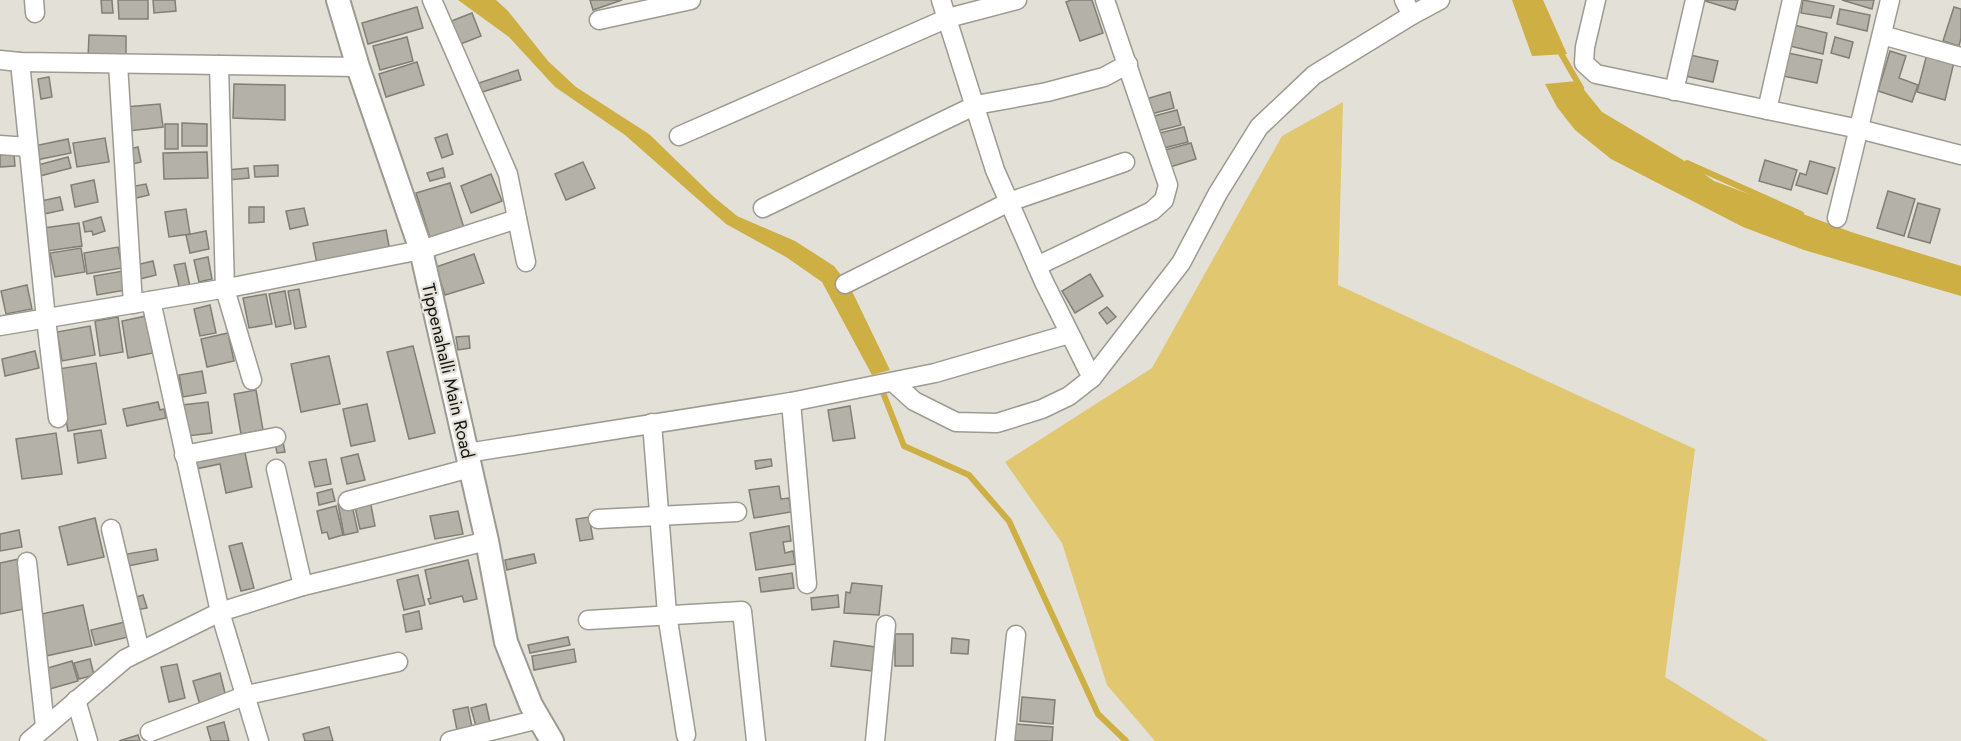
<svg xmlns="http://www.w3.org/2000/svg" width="1961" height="741" font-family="Jost,sans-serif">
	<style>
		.green { fill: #e1c770 }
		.water { fill: #cdaf44 }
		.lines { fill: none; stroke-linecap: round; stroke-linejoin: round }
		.stream { stroke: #cdaf44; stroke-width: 6 }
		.building { fill: #b3b1a8; stroke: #817f76; stroke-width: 1.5 }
		.minor-casing { stroke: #9c9a91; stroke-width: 21 }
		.tertiary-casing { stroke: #9c9a91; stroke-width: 26 }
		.minor { stroke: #fff; stroke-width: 18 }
		.tertiary { stroke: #fff; stroke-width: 22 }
		.labels { text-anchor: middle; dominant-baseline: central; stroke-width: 4.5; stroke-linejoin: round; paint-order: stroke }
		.street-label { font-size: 18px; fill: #151411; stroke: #e3e0d7 }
	</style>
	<rect width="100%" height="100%" fill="#e3e0d7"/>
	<!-- green -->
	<polygon class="green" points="1343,102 1338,285 1695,449 1665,677 1768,741 1155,741 1107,685 1062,543 1005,462 1152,368 1282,136"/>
	<!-- water -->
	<g class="water">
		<polygon points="458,0 496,0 508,11 548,61 576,87 649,134 714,197 737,216 795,241 834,266 850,287 890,370 872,375 822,282 786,257 726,224 625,135 555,87 509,37"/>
		<polygon points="1512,0 1543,0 1567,54 1532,56"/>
		<polygon points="1577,81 1602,112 1693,166 1714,181 1851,232 1961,266 1961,296 1804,250 1743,227 1611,159 1575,130 1557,107 1545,84"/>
	</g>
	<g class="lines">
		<!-- stream -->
		<g class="stream">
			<polyline points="1559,50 1581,88"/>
			<polyline points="1687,163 1801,214"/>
			<polyline points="880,385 904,446 969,475 1009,521 1098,714 1126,741"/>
		</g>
	</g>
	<!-- building -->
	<g class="building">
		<polygon points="101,0 112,0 113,13 102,13"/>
		<polygon points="118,0 148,0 148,19 119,19"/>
		<polygon points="153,0 175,0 176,11 154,13"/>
		<polygon points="590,0 622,0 593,10"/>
		<polygon points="1071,0 1092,0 1103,33 1080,41 1066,2"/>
		<polygon points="1702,0 1738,0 1735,10"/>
		<polygon points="1803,0 1834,6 1831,18 1801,13"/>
		<polygon points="1842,0 1874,0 1872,9"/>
		<polygon points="417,7 423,28 368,44 362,23"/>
		<polygon points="1954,7 1961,9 1961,38 1959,46 1943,41"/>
		<polygon points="1840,9 1870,15 1867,31 1837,24"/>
		<polygon points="472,13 481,36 458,45 449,22"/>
		<polygon points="1794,25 1827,33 1823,54 1790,46"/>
		<polygon points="89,35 126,36 126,59 88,58"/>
		<polygon points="407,37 413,61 380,70 373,46"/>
		<polygon points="1835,37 1853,42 1849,58 1831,53"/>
		<polygon points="1890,51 1906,56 1899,78 1918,85 1912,102 1878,91"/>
		<polygon points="1788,53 1822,60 1817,83 1783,76"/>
		<polygon points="1927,54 1954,62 1945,100 1917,92"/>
		<polygon points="1690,55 1718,61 1713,82 1685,76"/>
		<polygon points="417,62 424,85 386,97 379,74"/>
		<polygon points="518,70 521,80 479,93 476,84"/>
		<polygon points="49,77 52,97 41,99 38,79"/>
		<polygon points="234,84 285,85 285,120 233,118"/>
		<polygon points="1170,92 1174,108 1151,114 1146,99"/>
		<polygon points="160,104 163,127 128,131 125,107"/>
		<polygon points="1177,110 1181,125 1157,131 1154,116"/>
		<polygon points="182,123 207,124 207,146 182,146"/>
		<rect x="165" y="124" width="13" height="25"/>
		<polygon points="1184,127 1188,142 1164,148 1160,133"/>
		<polygon points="447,134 453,154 442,158 435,138"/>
		<polygon points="105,138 109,162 77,167 73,143"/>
		<polygon points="68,139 71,153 36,160 34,146"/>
		<polygon points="1191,143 1196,159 1170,167 1165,150"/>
		<polygon points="138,147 141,162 129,165 126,150"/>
		<polygon points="207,152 208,178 164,179 163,153"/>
		<polygon points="14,154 15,166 0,167 0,155"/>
		<polygon points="68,157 71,168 40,176 38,165"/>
		<polygon points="1765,160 1797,170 1791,190 1759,181"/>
		<polygon points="1810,161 1835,168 1827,194 1796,185 1800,173 1806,175"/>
		<polygon points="583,162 595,188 566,200 555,174"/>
		<polygon points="278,165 278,176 255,177 254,166"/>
		<polygon points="248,168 249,178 228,180 227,170"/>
		<polygon points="443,168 445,177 430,181 427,173"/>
		<polygon points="491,174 502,201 471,213 461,186"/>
		<polygon points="94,180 98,202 75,207 71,185"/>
		<polygon points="450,183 464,228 430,238 416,193"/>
		<polygon points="146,184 149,195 132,199 129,187"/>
		<polygon points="1888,191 1915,199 1904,236 1877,228"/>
		<polygon points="60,197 63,210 44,214 41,201"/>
		<polygon points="1918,203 1940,209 1930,243 1908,237"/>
		<polygon points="249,207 264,207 264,222 249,223"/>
		<polygon points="304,208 308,225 290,229 286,211"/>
		<polygon points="186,209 190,234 169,237 165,212"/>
		<polygon points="101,217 105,231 93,235 92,231 85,232 83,222"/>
		<polygon points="79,223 82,246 47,251 44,228"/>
		<polygon points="386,230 390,251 317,264 313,243"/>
		<polygon points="206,231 209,249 190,253 186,235"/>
		<polygon points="118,247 122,268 87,274 84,253"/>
		<polygon points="81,248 85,272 55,277 50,253"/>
		<polygon points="474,254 484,283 445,295 436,267"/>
		<polygon points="208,257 212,279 199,282 194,260"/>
		<polygon points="153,261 156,275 140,279 136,265"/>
		<polygon points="185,263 190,287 180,290 174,265"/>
		<polygon points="123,271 126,290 97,295 94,276"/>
		<polygon points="1090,274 1103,296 1075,313 1062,291"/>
		<polygon points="27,285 32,309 6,314 1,291"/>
		<polygon points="299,289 306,327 295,329 288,291"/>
		<polygon points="285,291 291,324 276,327 269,294"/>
		<polygon points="266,294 272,324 249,328 243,298"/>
		<polygon points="210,305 216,333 200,336 194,309"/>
		<polygon points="1107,307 1116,317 1107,324 1099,313"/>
		<polygon points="146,316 153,353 128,358 122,321"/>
		<polygon points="118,317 123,352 100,356 95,321"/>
		<polygon points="90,326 95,355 62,361 57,332"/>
		<polygon points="228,333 234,361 207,367 201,339"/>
		<polygon points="469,336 470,348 458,350 456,337"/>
		<polygon points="413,346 435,433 409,439 387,352"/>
		<polygon points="35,351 39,368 5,376 2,359"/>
		<polygon points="329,356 340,404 301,412 291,364"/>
		<polygon points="96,363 106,424 68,431 58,369"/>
		<polygon points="202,371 206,393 183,397 179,375"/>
		<polygon points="256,390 263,430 241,434 234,394"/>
		<polygon points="158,402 160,410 164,409 166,418 127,426 123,409"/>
		<polygon points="208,402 212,433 187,436 182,405"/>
		<polygon points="367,404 375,441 351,446 343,409"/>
		<polygon points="850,406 855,438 833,441 828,410"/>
		<polygon points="101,430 106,458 78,463 74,434"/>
		<polygon points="56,433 62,474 22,479 16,439"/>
		<polygon points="283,442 285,452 277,453 275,443"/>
		<polygon points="244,448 252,487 226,493 220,464 191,470 189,458"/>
		<polygon points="358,454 365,480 347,484 341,458"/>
		<polygon points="326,459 331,484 315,487 309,462"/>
		<polygon points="771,459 772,466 756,469 755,461"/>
		<polygon points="779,486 781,499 789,498 791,512 754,518 749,490"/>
		<polygon points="332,489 335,501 319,505 317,493"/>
		<polygon points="370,500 375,526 360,529 354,503"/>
		<polygon points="351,501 358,532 344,535 338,504"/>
		<polygon points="336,506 343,535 329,539 327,532 322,533 317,511"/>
		<polygon points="458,511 463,534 435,539 430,516"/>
		<polygon points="589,517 593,539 580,541 576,519"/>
		<polygon points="95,518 104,557 68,565 59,527"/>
		<polygon points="789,526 791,541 783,542 785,553 793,551 795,564 756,570 750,533"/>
		<polygon points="19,530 22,547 0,551 0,534"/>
		<polygon points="242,543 254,588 241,591 229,546"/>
		<polygon points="156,549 158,560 123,567 121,555"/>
		<polygon points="534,554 536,563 507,570 505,560"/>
		<polygon points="19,559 29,608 0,614 0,563"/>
		<polygon points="468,560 477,599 464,602 462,596 430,604 428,599 431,598 425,570"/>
		<polygon points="792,573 794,588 761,592 759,578"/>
		<polygon points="418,575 425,605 404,610 397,580"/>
		<polygon points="852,583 882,586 879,615 844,613 846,592 850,593"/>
		<polygon points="143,595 147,608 137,610 133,598"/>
		<polygon points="838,595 839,607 812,610 811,598"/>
		<polygon points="83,605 92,646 46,656 37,615"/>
		<polygon points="419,611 422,629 406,632 403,615"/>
		<polygon points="125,622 128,637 95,645 91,630"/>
		<rect x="895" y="634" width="18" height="32"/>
		<polygon points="568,637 570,645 530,653 528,645"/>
		<polygon points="952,638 969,640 968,654 951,653"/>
		<polygon points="834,641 875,647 872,671 831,666"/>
		<polygon points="574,649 576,662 534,670 532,656"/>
		<polygon points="90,659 94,675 79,679 74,663"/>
		<polygon points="72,661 78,681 46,690 41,670"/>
		<polygon points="177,664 185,698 169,702 161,667"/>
		<polygon points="220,673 226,697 200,705 193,681"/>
		<polygon points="1022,697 1055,700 1053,724 1020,721"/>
		<polygon points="486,704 491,727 477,730 471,708"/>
		<polygon points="468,707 473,732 458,735 453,710"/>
		<polygon points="224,722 229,741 211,741 207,727"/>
		<polygon points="1015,724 1053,727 1052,741 1014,741"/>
		<polygon points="329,727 333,741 305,741 303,734"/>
		<polygon points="138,735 140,741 119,741"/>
	</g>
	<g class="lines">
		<!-- minor casing -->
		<g class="minor-casing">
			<g id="minor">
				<polyline points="34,0 35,13"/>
				<polyline points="432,0 508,174 526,262"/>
				<polyline points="1596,0 1585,47 1584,63 1596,74 1859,129 1961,155"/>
				<polyline points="1412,15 1440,0"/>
				<polyline points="599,20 691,0"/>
				<polyline points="1882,35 1961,57"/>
				<polyline points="0,60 20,62 358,67"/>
				<polyline points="20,62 46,319 58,418"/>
				<polyline points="118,64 133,304"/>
				<polyline points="219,65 225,289 252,380"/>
				<polyline points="1674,91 1695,0"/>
				<polyline points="1767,110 1792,0"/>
				<polyline points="679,136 948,18 1017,0"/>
				<polyline points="0,145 28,147"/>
				<polyline points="763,208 976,105 1047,92 1104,77 1128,64"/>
				<polyline points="1837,218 1890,0"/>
				<polyline points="1037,266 1152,211 1164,200 1168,185 1105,0"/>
				<polyline points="845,284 1009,202 1125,162"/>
				<polyline points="151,301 220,612 259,741"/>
				<polyline points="0,326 233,287 421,250 517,219"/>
				<polyline points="1092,378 1181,263 1218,193 1259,127 1314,75 1412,15 1404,0"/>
				<polyline points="893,382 914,401 956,422 997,423 1042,409 1069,396 1092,378 1044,282 995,170 941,0"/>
				<polyline points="791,402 807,584"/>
				<polyline points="652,423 667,614 686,735"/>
				<polyline points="467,453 791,402 935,373 1069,334"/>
				<polyline points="184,455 276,437"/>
				<polyline points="276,469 303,586"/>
				<polyline points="348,501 470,468"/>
				<polyline points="598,519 737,512"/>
				<polyline points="111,529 140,651"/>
				<polyline points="27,562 45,726"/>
				<polyline points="588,620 742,611 756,741"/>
				<polyline points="76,700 88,741"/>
				<polyline points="150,732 247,695 398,662"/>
				<polyline points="29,741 125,659 220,612 303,586 487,541"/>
				<polyline points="450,741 539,719"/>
				<polyline points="875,741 886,625"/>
				<polyline points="1005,741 1016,635"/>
			</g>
		</g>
		<!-- tertiary casing -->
		<g class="tertiary-casing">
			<polyline id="tertiary" points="338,0 358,67 421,250 487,541 506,642 531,705 552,741"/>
		</g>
		<!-- minor -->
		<use href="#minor" class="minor"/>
		<!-- tertiary -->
		<use href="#tertiary" class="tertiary"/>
	</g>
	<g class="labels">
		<!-- street labels -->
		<g class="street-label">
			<text transform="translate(448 371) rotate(77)">Tippenahalli Main Road</text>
		</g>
	</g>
</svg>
